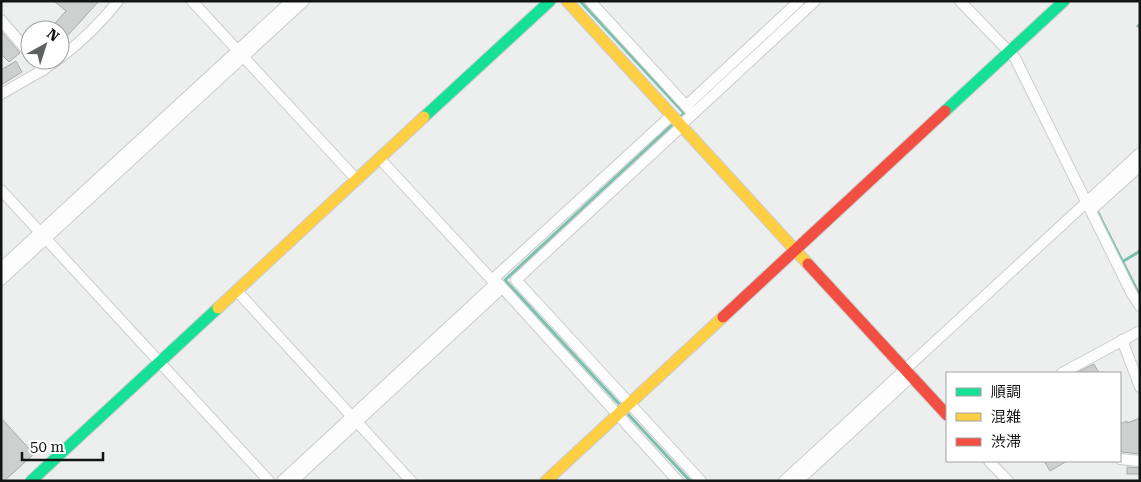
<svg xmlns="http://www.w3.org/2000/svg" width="1141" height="482" font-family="'Roboto Serif','Noto Sans JP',serif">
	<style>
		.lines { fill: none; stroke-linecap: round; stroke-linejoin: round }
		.stream { stroke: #7bc0af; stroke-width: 3 }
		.building { fill: #ced0cf; stroke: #a9abaa }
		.street-casing { stroke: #cbcdcc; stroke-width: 12 }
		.fast-casing { stroke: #cbcdcc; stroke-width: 13 }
		.slow-casing { stroke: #cbcdcc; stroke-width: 13 }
		.jam-casing { stroke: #cbcdcc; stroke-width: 13 }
		.street { stroke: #fcfdfc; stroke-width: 10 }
		.fast { stroke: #16e098; stroke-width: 11 }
		.slow { stroke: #ffcf43; stroke-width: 11 }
		.jam { stroke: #f24e42; stroke-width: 11 }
	</style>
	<rect width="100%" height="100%" fill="#edefee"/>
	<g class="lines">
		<!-- stream -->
		<g class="stream">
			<polyline points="580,1 684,113 681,116"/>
			<polyline points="1140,25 1138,26 1140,27"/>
			<polyline points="772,33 806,1"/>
			<polyline points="1097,211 1140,296"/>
			<polyline points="1122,262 1140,251"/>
			<polyline points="621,406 505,280 673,124"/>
			<polyline points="627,413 690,481"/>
		</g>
	</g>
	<!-- building -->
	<g class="building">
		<polygon points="54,1 99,1 60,44 60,30 49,30 66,11"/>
		<polygon points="1,31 20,53 9,62 1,54"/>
		<polygon points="16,61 22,72 1,85 1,70"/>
		<polygon points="1094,364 1099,373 1076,373"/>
		<polygon points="1,418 34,454 4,481 1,481"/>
		<polygon points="1140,418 1140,454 1122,452 1120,447 1120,424 1127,421 1127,423"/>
		<polygon points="1044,461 1067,461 1050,471"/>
		<polygon points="1127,467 1140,468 1140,474 1127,474"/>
	</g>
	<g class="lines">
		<!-- street casing -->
		<g class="street-casing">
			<g id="street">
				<polyline points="192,1 357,180"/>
				<polyline points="590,1 689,109"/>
				<polyline points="960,1 1015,58 1132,294 1140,306"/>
				<polyline points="1,20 30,54"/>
				<path d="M60,58C82,41 101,23 118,1"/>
				<polyline points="35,60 43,70"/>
				<polyline points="1,94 43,70 57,60"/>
				<polyline points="686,106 799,1"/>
				<polyline points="681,125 815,1"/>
				<polyline points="682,126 516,280 701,481"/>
				<polyline points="380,159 492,280 672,115"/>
				<polyline points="1,190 269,481"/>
				<polyline points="1091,210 1140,166"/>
				<polyline points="1,268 291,1"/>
				<polyline points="1,280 304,1"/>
				<polyline points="499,284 678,481"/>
				<polyline points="237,291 411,481"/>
				<polyline points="1122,340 1140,387"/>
				<polyline points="1062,373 1140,331"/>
				<polyline points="1120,459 1140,461"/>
				<polyline points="989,461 1008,481"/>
				<polyline points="282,481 497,282"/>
				<polyline points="293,481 502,288"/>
				<polyline points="784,481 1140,153"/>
				<polyline points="798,481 912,376"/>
			</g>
		</g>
		<!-- fast casing -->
		<g class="fast-casing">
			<g id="fast">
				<polyline points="945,111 1064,1"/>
				<polyline points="424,117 550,1"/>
				<polyline points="31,481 218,308"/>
			</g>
		</g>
		<!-- slow casing -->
		<g class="slow-casing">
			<g id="slow">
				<polyline points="567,1 808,264"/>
				<polyline points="218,308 424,117"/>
				<polyline points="546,481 723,317"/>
			</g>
		</g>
		<!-- jam casing -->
		<g class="jam-casing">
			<g id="jam">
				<polyline points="808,264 947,415"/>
				<polyline points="723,317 945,111"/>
			</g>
		</g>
		<!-- street -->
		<use href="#street" class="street"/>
		<!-- fast -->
		<use href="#fast" class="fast"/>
		<!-- slow -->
		<use href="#slow" class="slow"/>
		<!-- jam -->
		<use href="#jam" class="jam"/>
	</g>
	<!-- border -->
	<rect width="1141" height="482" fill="none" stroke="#131514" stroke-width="5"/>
	<!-- legend -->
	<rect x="946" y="372" width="175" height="90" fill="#ffffff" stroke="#a1a1a1"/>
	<rect x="956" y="388" width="25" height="8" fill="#16e098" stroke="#a1a1a1"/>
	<text x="991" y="397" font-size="15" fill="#131514">順調</text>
	<rect x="956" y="413" width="25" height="8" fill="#ffcf43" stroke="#a1a1a1"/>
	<text x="991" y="422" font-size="15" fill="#131514">混雑</text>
	<rect x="956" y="438" width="25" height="8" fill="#f24e42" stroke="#a1a1a1"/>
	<text x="991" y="447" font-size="15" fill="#131514">渋滞</text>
	<!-- north arrow -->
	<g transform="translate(45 45) rotate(39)"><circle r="24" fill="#ffffff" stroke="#a1a1a1"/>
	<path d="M0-4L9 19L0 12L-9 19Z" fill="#5f6160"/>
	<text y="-8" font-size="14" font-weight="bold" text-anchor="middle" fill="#131514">N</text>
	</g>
	<!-- scale -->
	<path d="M22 452v8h81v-8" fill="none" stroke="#131514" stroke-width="2.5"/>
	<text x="30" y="452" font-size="15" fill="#131514" stroke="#ffffff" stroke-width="4" paint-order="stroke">50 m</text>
</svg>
